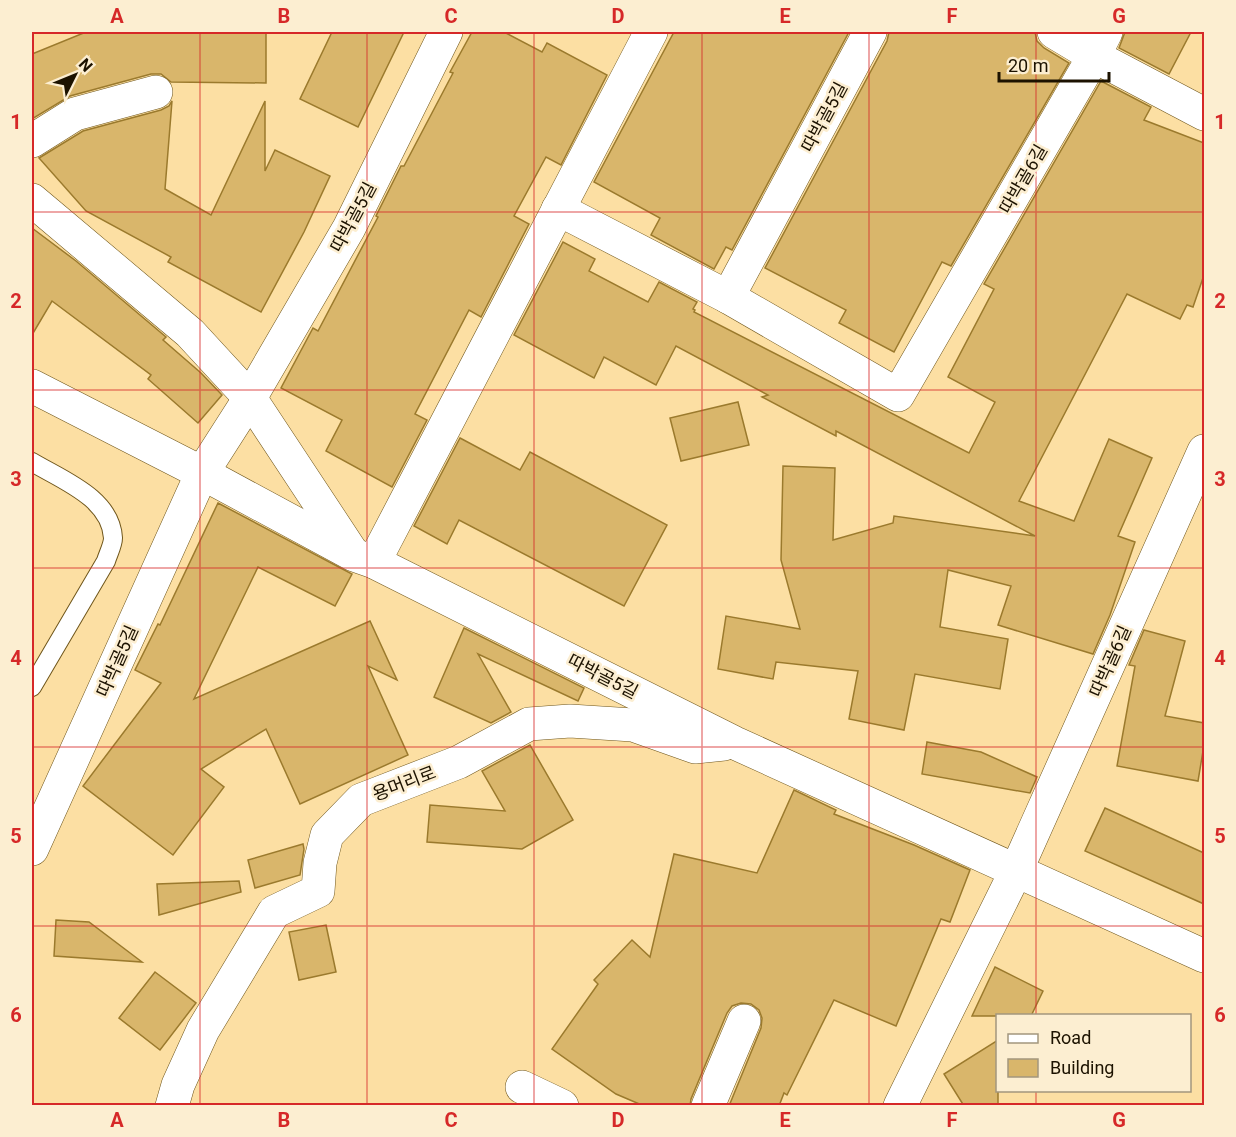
<svg xmlns="http://www.w3.org/2000/svg" width="1236" height="1137" font-family="Roboto,'Noto Sans KR',sans-serif">
	<style>
		.building { fill: #d9b66b; stroke: #9b7a2d; stroke-width: 1.5 }
		.lines { fill: none; stroke-linecap: round; stroke-linejoin: round }
		.service-casing { stroke: #6f561b; stroke-width: 20 }
		.minor-casing { stroke: #6f561b; stroke-width: 34 }
		.service { stroke: #fff; stroke-width: 18 }
		.minor { stroke: #fff; stroke-width: 33 }
		.grid { fill: none; stroke: #d62828; stroke-width: 1.5; stroke-opacity: 0.55 }
		.labels { text-anchor: middle; dominant-baseline: central; stroke-width: 5; stroke-linejoin: round; paint-order: stroke }
		.street-label { font-size: 18px; fill: #1c1200; stroke: #fceed1 }
		.neatline { fill: none; stroke: #d62828; stroke-width: 2 }
		.grid-label { font-size: 20px; text-anchor: middle; font-weight: bold; fill: #d62828 }
	</style>
	<rect width="100%" height="100%" fill="#fcdfa3"/>
	<!-- building -->
	<g class="building">
		<polygon points="86,32 266,32 266,83 171,82 161,74 151,74 70,96 32,119 32,54"/>
		<polygon points="332,32 404,32 358,127 300,99"/>
		<polygon points="472,32 504,32 542,52 547,43 607,75 561,165 546,157 514,216 529,224 481,317 469,310 415,414 427,420 392,487 326,451 342,420 281,388 313,328 318,331 378,217 376,216 401,166 404,166 453,73 450,72"/>
		<polygon points="674,32 849,32 732,250 726,247 714,269 651,235 660,218 594,182"/>
		<polygon points="889,32 1035,32 1037,41 1044,48 1069,63 951,266 942,262 894,352 839,323 846,310 765,268 887,41"/>
		<polygon points="1125,32 1191,32 1169,74 1119,48"/>
		<polygon points="1101,81 1151,107 1144,120 1204,143 1204,275 1193,307 1187,305 1180,319 1127,294 1019,501 1074,521 1109,439 1152,458 1118,536 1135,542 1110,615 1093,654 998,625 1011,586 948,570 940,627 1008,639 1000,689 915,674 904,730 849,719 858,671 776,662 773,679 718,669 726,616 800,629 781,560 783,466 835,468 833,540 893,523 894,516 1035,536 836,431 836,436 762,397 768,395 676,346 656,385 604,357 594,378 514,335 563,242 595,259 589,271 648,302 659,282 697,302 693,309 695,310 694,312 969,453 995,402 948,377 994,289 984,284"/>
		<polygon points="172,101 165,189 211,215 265,101 265,171 275,150 330,176 304,232 261,312 168,262 171,257 86,211 39,158 83,131 161,110 169,106"/>
		<polygon points="32,228 76,261 166,337 163,340 201,373 222,395 198,423 148,379 151,375 52,301 32,335"/>
		<polygon points="738,402 749,445 681,461 670,418"/>
		<polygon points="460,438 520,470 530,452 667,525 624,606 459,520 447,544 414,526"/>
		<polygon points="218,503 352,574 335,606 258,567 194,699 370,621 397,680 368,666 408,755 300,804 266,729 201,769 224,787 173,855 83,786 161,683 135,670 158,624 160,625"/>
		<polygon points="464,628 584,688 578,701 478,654 511,712 491,723 434,697"/>
		<polygon points="1144,630 1185,641 1165,716 1204,723 1204,745 1198,781 1117,766 1135,666 1129,665"/>
		<polygon points="927,742 981,752 1037,777 1030,793 922,774"/>
		<polygon points="530,745 573,820 522,849 427,842 430,805 505,811 482,771"/>
		<polygon points="794,790 836,810 834,814 914,845 970,870 950,922 941,919 896,1026 834,1000 787,1095 784,1093 779,1106 729,1106 761,1028 762,1018 759,1010 751,1004 741,1003 732,1006 727,1013 691,1099 690,1106 644,1106 616,1094 552,1049 598,984 594,980 632,940 650,957 674,854 757,873"/>
		<polygon points="1105,808 1204,853 1204,904 1085,851"/>
		<polygon points="303,844 304,849 300,875 255,888 248,860"/>
		<polygon points="239,881 241,892 159,915 157,884"/>
		<polygon points="56,920 89,922 142,962 54,956"/>
		<polygon points="326,925 336,972 299,980 289,932"/>
		<polygon points="995,967 1043,991 1031,1016 972,1016"/>
		<polygon points="155,972 196,1003 160,1050 119,1018"/>
		<polygon points="998,1040 998,1106 964,1106 944,1074"/>
	</g>
	<g class="lines">
		<!-- service casing -->
		<g class="service-casing">
			<path id="service" d="M32,462C62,480 111,498 113,538C113,545 108,554 106,561L32,687"/>
		</g>
		<!-- minor casing -->
		<g class="minor-casing">
			<g id="minor">
				<polyline points="870,32 728,297 898,395 1094,56 1106,32"/>
				<polyline points="1054,32 1094,56 1204,114"/>
				<polyline points="32,141 75,114 156,92"/>
				<polyline points="32,200 190,333 250,398 351,551"/>
				<polyline points="558,209 728,297"/>
				<polyline points="32,386 202,473 354,555 374,562 735,743 1204,956"/>
				<polyline points="374,562 651,32"/>
				<polyline points="32,849 202,473 250,398 349,228 446,32"/>
				<polyline points="522,1087 562,1106"/>
				<polyline points="172,1106 178,1085 203,1030 274,912 318,891 320,863 327,835 361,800 459,762 529,724 570,721 633,725 695,747 724,744"/>
				<polyline points="708,1106 744,1021"/>
				<polyline points="900,1106 1016,871 1204,451"/>
			</g>
		</g>
		<!-- service -->
		<use href="#service" class="service"/>
		<!-- minor -->
		<use href="#minor" class="minor"/>
	</g>
	<!-- grid -->
	<path class="grid" d="M200,32V1106M367,32V1106M534,32V1106M702,32V1106M869,32V1106M1036,32V1016M32,212H1204M32,390H1204M32,568H1204M32,747H1204M32,926H1204M1036,1090V1106"/>
	<g class="labels">
		<!-- street labels -->
		<g class="street-label">
			<text transform="translate(824 117) rotate(-62)">따박골5길</text>
			<text transform="translate(1023 179) rotate(-60)">따박골6길</text>
			<text transform="translate(353 217) rotate(-62)">따박골5길</text>
			<text transform="translate(117 661) rotate(-66)">따박골5길</text>
			<text transform="translate(1110 661) rotate(-66)">따박골6길</text>
			<text transform="translate(603 676) rotate(27)">따박골5길</text>
			<text transform="translate(404 783) rotate(-21)">용머리로</text>
		</g>
	</g>
	<!-- border -->
	<rect width="1236" height="1137" fill="none" stroke="#fceed1" stroke-width="66"/>
	<!-- legend -->
	<rect x="996" y="1014" width="195" height="78" fill="#fceed1" stroke="#a2967d" stroke-width="1.5"/>
	<rect x="1008" y="1034" width="30" height="9" fill="#ffffff" stroke="#a2967d" stroke-width="1.5"/>
	<text x="1050" y="1044" font-size="18" fill="#1c1200">Road</text>
	<rect x="1008" y="1059" width="30" height="18" fill="#d9b66b" stroke="#a2967d" stroke-width="1.5"/>
	<text x="1050" y="1074" font-size="18" fill="#1c1200">Building</text>
	<!-- north arrow -->
	<g transform="translate(75 75) rotate(47)" stroke="#fceed1" stroke-width="4.5" paint-order="stroke">
	<path d="M0-4.5L10 22L0 15L-10 22Z" fill="#1c1200"/>
	<text y="-9" font-size="16" font-weight="bold" text-anchor="middle" fill="#1c1200">N</text>
	</g>
	<!-- scale -->
	<path d="M999 72v9h110v-9" fill="none" stroke="#1c1200" stroke-width="3"/>
	<text x="1008" y="72" font-size="18" fill="#1c1200" stroke="#fceed1" stroke-width="4.5" paint-order="stroke">20 m</text>
	<rect x="33" y="33" width="1170" height="1071" class="neatline"/>
	<g class="grid-label">
		<text x="117" y="23">A</text>
		<text x="284" y="23">B</text>
		<text x="451" y="23">C</text>
		<text x="618" y="23">D</text>
		<text x="785" y="23">E</text>
		<text x="952" y="23">F</text>
		<text x="1119" y="23">G</text>
		<text x="16" y="129">1</text>
		<text x="1220" y="129">1</text>
		<text x="16" y="308">2</text>
		<text x="1220" y="308">2</text>
		<text x="16" y="486">3</text>
		<text x="1220" y="486">3</text>
		<text x="16" y="665">4</text>
		<text x="1220" y="665">4</text>
		<text x="16" y="843">5</text>
		<text x="1220" y="843">5</text>
		<text x="16" y="1022">6</text>
		<text x="1220" y="1022">6</text>
		<text x="117" y="1127">A</text>
		<text x="284" y="1127">B</text>
		<text x="451" y="1127">C</text>
		<text x="618" y="1127">D</text>
		<text x="785" y="1127">E</text>
		<text x="952" y="1127">F</text>
		<text x="1119" y="1127">G</text>
	</g>
</svg>
